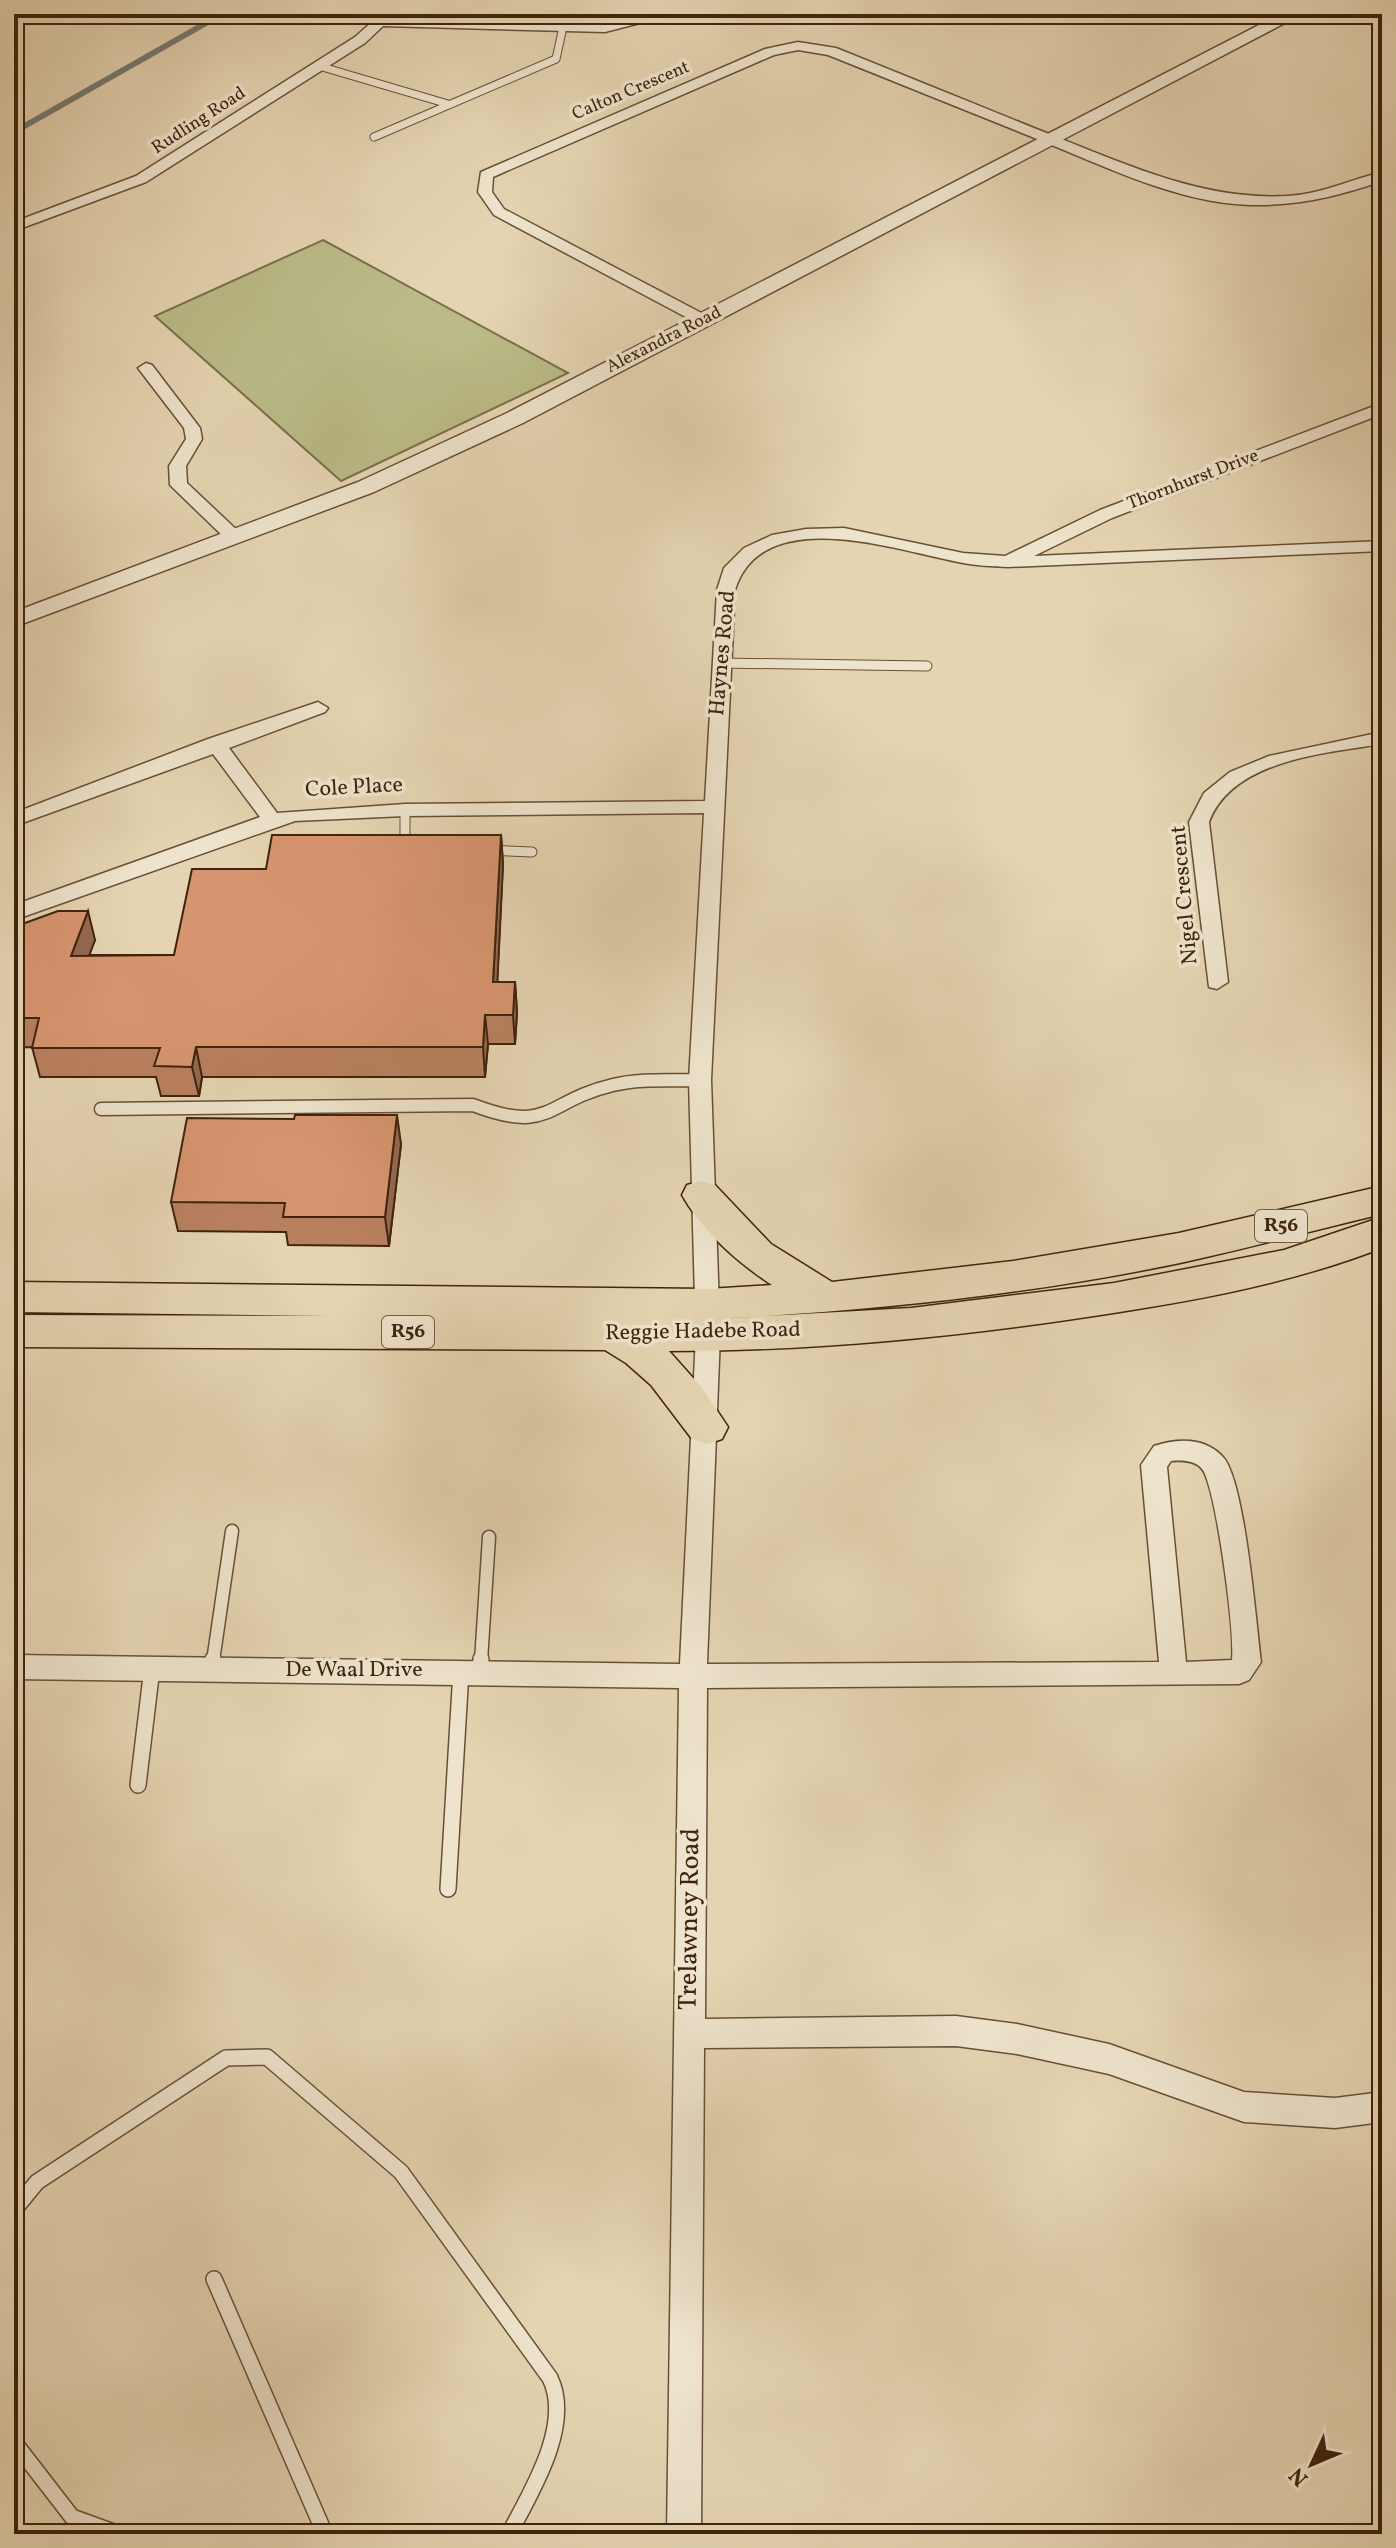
<svg xmlns="http://www.w3.org/2000/svg" width="1396" height="2548" font-family="Vollkorn,serif">
	<style>
		.green { fill: #babb88; stroke: #7c704a; stroke-width: 2 }
		.lines { fill: none; stroke-linecap: round; stroke-linejoin: round }
		.stream { stroke: #767b73; stroke-width: 6 }
		.service-far3-casing { stroke: #685036; stroke-width: 9 }
		.service-far2-casing { stroke: #685036; stroke-width: 11 }
		.service-far1-casing { stroke: #685036; stroke-width: 15 }
		.service-casing { stroke: #685036; stroke-width: 18 }
		.minor-casing { stroke: #685036; stroke-width: 3 }
		.tertiary-casing { stroke: #685036; stroke-width: 3 }
		.primary-casing { stroke: #3f240d; stroke-width: 3 }
		.service-far3 { stroke: #eee3cc; stroke-width: 7 }
		.service-far2 { stroke: #eee3cc; stroke-width: 9 }
		.service-far1 { stroke: #eee3cc; stroke-width: 12 }
		.service { stroke: #eee3cc; stroke-width: 15 }
		.minor { fill: #eee3cc; fill-rule: evenodd }
		.tertiary { fill: #eee3cc; fill-rule: evenodd }
		.primary { fill: #e5d4b1; fill-rule: evenodd }
		.wall { fill: #b9805f; stroke: #3f240d; stroke-width: 2 }
		.shaded-wall { fill: #96684e; stroke: #3f240d; stroke-width: 2 }
		.building { fill: #d7956f; stroke: #3f240d; stroke-width: 2 }
		.labels { text-anchor: middle; dominant-baseline: central; stroke-width: 7; stroke-linejoin: round; paint-order: stroke }
		.far-street-label { font-size: 18px; fill: #3f240d; stroke: #eee3cc }
		.shield { fill: #eee3cc; stroke: #745d46; stroke-width: 2 }
		.shield-label { font-size: 20px; font-weight: bold; fill: #3f240d }
		.street-label { font-size: 22px; fill: #3f240d; stroke: #eee3cc }
		.near-street-label { font-size: 26px; fill: #3f240d; stroke: #eee3cc }
	</style>
	<rect width="100%" height="100%" fill="#e5d4b1"/>
	<filter id="stains"><feTurbulence type="fractalNoise" baseFrequency=".0025" numOctaves="4"/><feColorMatrix values="0 0 0 0 .2 0 0 0 0 .09 0 0 0 0 .02 0 0 0 .5 -.17"/></filter>
	<radialGradient id="worn" r=".72"><stop offset=".6" stop-color="#630" stop-opacity="0"/><stop offset="1" stop-color="#630" stop-opacity=".3"/></radialGradient>
	<!-- green -->
	<polygon class="green" points="323,240 568,373 341,481 155,316"/>
	<g class="lines">
		<!-- stream -->
		<polyline class="stream" points="14,132 222,14"/>
		<!-- service-far3 casing -->
		<g class="service-far3-casing">
			<g id="service-far3">
				<polyline points="319,66 448,104"/>
				<polyline points="374,137 556,59 563,27"/>
			</g>
		</g>
		<!-- service-far2 casing -->
		<g class="service-far2-casing">
			<g id="service-far2">
				<polyline points="721,663 927,666"/>
				<polyline points="405,810 405,844 409,847"/>
				<polyline points="487,850 532,852"/>
			</g>
		</g>
		<!-- service-far1 casing -->
		<g class="service-far1-casing">
			<g id="service-far1">
				<path d="M101,1109L473,1105C551,1135 545,1101 613,1085C641,1078 671,1081 700,1080"/>
				<polyline points="213,1661 232,1531"/>
				<polyline points="481,1661 489,1537"/>
			</g>
		</g>
		<!-- service casing -->
		<g class="service-casing">
			<g id="service">
				<polyline points="211,1671 213,1659"/>
				<polyline points="480,1671 481,1659"/>
				<polyline points="138,1785 152,1668"/>
				<polyline points="448,1889 461,1671"/>
				<path d="M14,2210L37,2182L226,2058L267,2057L401,2172L550,2378C573,2425 531,2492 509,2534"/>
				<polyline points="214,2279 325,2534"/>
				<polyline points="14,2442 72,2517 119,2534"/>
			</g>
		</g>
		<!-- minor casing -->
		<g class="minor-casing">
			<g id="minor">
				<polygon points="369,14 383,14 385,18 605,24 650,14 675,14 605,32 383,26 365,43 146,182 14,231 14,222 136,176 355,37 373,21"/>
				<path d="M798,42L836,48C905,76 975,104 1044,132C1123,163 1202,201 1288,196C1321,194 1350,180 1382,172V181C1339,196 1298,206 1251,205C1177,203 1105,166 1037,139C968,111 898,83 828,55L798,50L774,55L493,177L492,192L504,209L709,317V323H697L494,215L478,192L481,172L765,49Z"/>
				<polygon points="146,363 152,365 200,428 202,439 186,466 187,483 240,533 240,541 228,541 170,485 169,466 186,439 184,428 138,368"/>
				<path d="M1382,403V414L1112,518L1034,556L1382,541V551L1008,567C992,566 975,566 958,562C895,550 762,503 735,590L711,1080L720,1335L707,1664L1159,1662L1141,1465L1154,1446C1177,1438 1205,1437 1223,1457C1245,1481 1256,1623 1261,1662L1249,1680L1239,1684L707,1688L705,2019L956,2016L1017,2024L1109,2044L1244,2092L1335,2098L1382,2092V2122L1335,2128L1244,2122L1109,2074L1017,2054L956,2046L704,2048L701,2534H667L679,1688L14,1679V1655L680,1664L696,1335L689,1080L704,813L405,816L295,821L14,920V905L260,817L213,754L14,826V813L208,739L318,702L328,708L325,712L229,748L277,813L405,804L705,801L717,590L724,568L744,548L772,535L806,529L844,528L963,553L1005,556L1100,510ZM1171,1461C1182,1460 1198,1460 1204,1472C1217,1498 1235,1631 1232,1660L1186,1662L1167,1467Z"/>
				<path d="M1382,732V744C1325,753 1232,760 1209,822L1228,982L1217,989L1209,987L1189,822L1204,793L1230,772L1269,756Z"/>
			</g>
		</g>
		<!-- tertiary casing -->
		<g class="tertiary-casing">
			<polygon id="tertiary" points="1280,14 1302,14 523,423 374,492 14,627 14,612 358,482 507,413"/>
		</g>
		<!-- primary casing -->
		<g class="primary-casing">
			<path id="primary" d="M701,1181L715,1185L771,1244L832,1282L1013,1261L1179,1233L1382,1186V1214C1315,1230 1248,1248 1180,1263C1027,1295 870,1311 714,1319L911,1308L1114,1283L1284,1250L1382,1217V1248C1287,1285 1187,1302 1087,1317C948,1338 809,1351 669,1351L702,1388L728,1427L722,1439L707,1444L692,1439L651,1385L626,1363L605,1350L14,1347V1315L328,1316L14,1312V1282L708,1289L772,1285C737,1262 703,1232 682,1195L687,1185Z"/>
		</g>
		<!-- service-far3 -->
		<use href="#service-far3" class="service-far3"/>
		<!-- service-far2 -->
		<use href="#service-far2" class="service-far2"/>
		<!-- service-far1 -->
		<use href="#service-far1" class="service-far1"/>
		<!-- service -->
		<use href="#service" class="service"/>
		<!-- minor -->
		<use href="#minor" class="minor"/>
		<!-- tertiary -->
		<use href="#tertiary" class="tertiary"/>
		<!-- primary -->
		<use href="#primary" class="primary"/>
	</g>
	<!-- wall -->
	<g class="wall">
		<polygon points="501,835 503,864 497,982 515,982 517,1012 515,1044 488,1044 485,1077 202,1077 199,1096 161,1096 156,1077 40,1077 32,1047 14,1048 14,927 95,940 89,955 174,955 266,869"/>
		<polygon points="294,1119 401,1144 389,1246 288,1245 286,1232 178,1231 171,1202"/>
	</g>
	<!-- shaded-wall -->
	<g class="shaded-wall">
		<polygon points="501,835 503,864 496,1012 493,982"/>
		<polygon points="88,911 95,940 78,985 71,956"/>
		<polygon points="515,982 517,1012 515,1044 513,1015"/>
		<polygon points="485,1015 488,1044 485,1077 483,1047"/>
		<polygon points="196,1047 202,1077 199,1096 192,1067"/>
		<polygon points="397,1115 401,1144 389,1246 385,1217"/>
	</g>
	<!-- building -->
	<g class="building">
		<polygon points="272,835 501,835 493,982 515,982 513,1015 485,1015 483,1047 196,1047 192,1067 154,1066 160,1048 32,1048 39,1018 14,1018 14,927 58,911 88,911 71,956 174,955 192,869 266,869"/>
		<polygon points="295,1115 397,1115 385,1217 283,1217 285,1203 171,1202 187,1118 294,1119"/>
	</g>
	<g class="labels">
		<!-- far-street labels -->
		<g class="far-street-label">
			<text transform="translate(631 91) rotate(-23)">Calton Crescent</text>
			<text transform="translate(199 121) rotate(-33)">Rudling Road</text>
			<text transform="translate(664 340) rotate(-27)">Alexandra Road</text>
			<text transform="translate(1193 480) rotate(-21)">Thornhurst Drive</text>
		</g>
		<!-- shield labels -->
		<g class="shield">
			<rect x="1255" y="1210" width="52" height="32" rx="6"/>
			<rect x="382" y="1316" width="52" height="32" rx="6"/>
		</g>
		<g class="shield-label">
			<text x="1281" y="1226">R56</text>
			<text x="408" y="1332">R56</text>
		</g>
		<!-- street labels -->
		<g class="street-label">
			<text transform="translate(723 653) rotate(-85)">Haynes Road</text>
			<text transform="translate(354 788) rotate(-3)">Cole Place</text>
			<text transform="translate(1185 895) rotate(-95)">Nigel Crescent</text>
			<text transform="translate(703 1332) rotate(-1)">Reggie Hadebe Road</text>
			<text x="354" y="1670">De Waal Drive</text>
		</g>
		<!-- near-street labels -->
		<g class="near-street-label">
			<text transform="translate(690 1919) rotate(-89)">Trelawney Road</text>
		</g>
	</g>
	<!-- margin -->
	<rect width="1396" height="2548" fill="none" stroke="#e5d4b1" stroke-width="48"/>
	<rect x="16" y="16" width="1364" height="2516" fill="none" stroke="#3f240d" stroke-width="4"/>
	<rect x="24" y="24" width="1348" height="2500" fill="none" stroke="#3f240d" stroke-width="2"/>
	<!-- north arrow -->
	<g transform="translate(1312 2464) rotate(226)" stroke="#eee3cc" stroke-width="6" paint-order="stroke">
	<path d="M0-6L14 30L0 20L-14 30Z" fill="#3f240d"/>
	<text y="-12" font-size="22" font-weight="bold" text-anchor="middle" fill="#3f240d">N</text>
	</g>
	<rect width="100%" height="100%" filter="url(#stains)"/>
	<rect width="100%" height="100%" fill="url(#worn)"/>
</svg>
